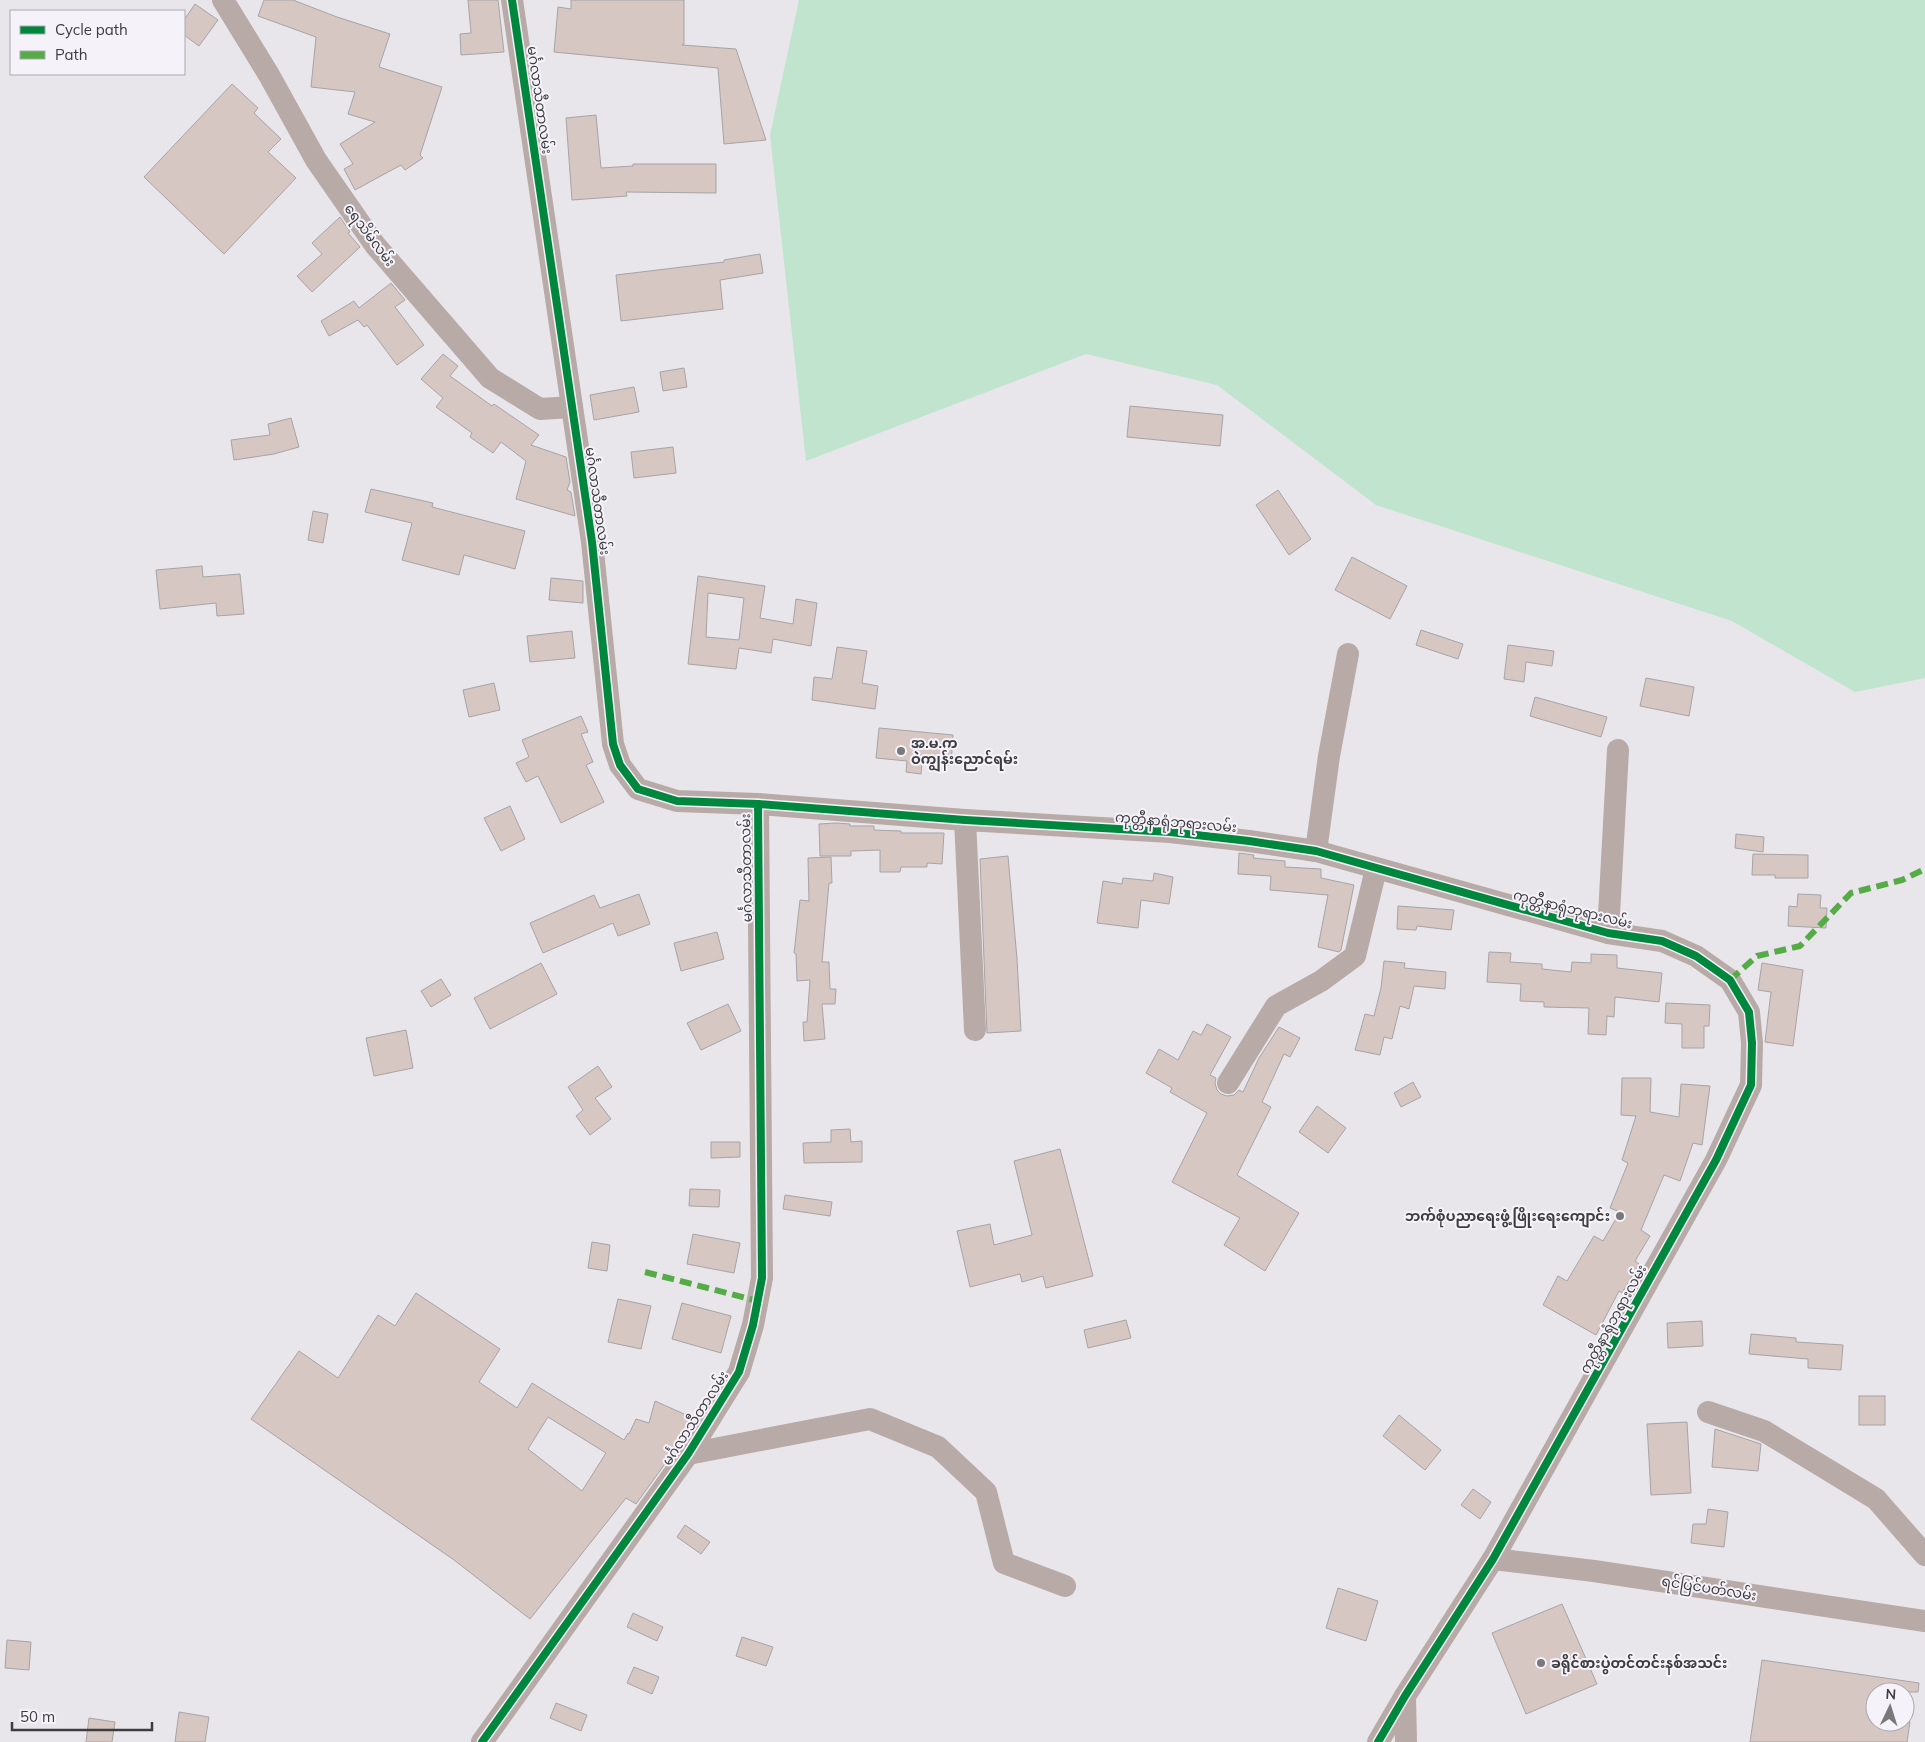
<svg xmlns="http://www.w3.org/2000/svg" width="1925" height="1742" font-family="Mulish,'Noto Sans Myanmar',sans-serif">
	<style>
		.green { fill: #c0e4cd }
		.building { fill: #d6c7c2; stroke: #a6a4a6; fill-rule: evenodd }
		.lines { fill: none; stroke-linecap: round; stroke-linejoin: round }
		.minor { stroke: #b8aaa6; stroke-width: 22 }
		.quiet { stroke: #55ac46; stroke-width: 6; stroke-dasharray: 12 6; stroke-linecap: butt }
		.cycleway-casing { stroke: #f5f2fa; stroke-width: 11 }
		.cycleway { stroke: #00873e; stroke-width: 8 }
		.poi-dot { fill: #79787b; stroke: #f5f2fa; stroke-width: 2 }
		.labels { text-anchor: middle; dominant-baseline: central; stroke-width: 4; stroke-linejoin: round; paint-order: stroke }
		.street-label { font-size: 14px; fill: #3d3c3f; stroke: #f5f2fa }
		.poi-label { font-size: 14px; font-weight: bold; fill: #3d3c3f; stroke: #f5f2fa; text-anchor: start }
	</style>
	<rect width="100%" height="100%" fill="#e8e6eb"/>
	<!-- green -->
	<polygon class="green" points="799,0 1925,0 1925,678 1855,692 1732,621 1376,505 1217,385 1086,354 806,461 770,135"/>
	<!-- building -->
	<g class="building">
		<polygon points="264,0 293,0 337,17 390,34 379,67 442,87 420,155 423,158 405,170 401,165 355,190 344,169 353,164 340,144 375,122 348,114 355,92 311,87 316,37 258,16"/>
		<polygon points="468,0 498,0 504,52 461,55 460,34 471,33"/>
		<polygon points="571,0 684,0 684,44 682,45 736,49 766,140 724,144 718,68 554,52 558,7 571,9"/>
		<polygon points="195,4 218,20 199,46 184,35 184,20"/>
		<polygon points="232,84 258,108 254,113 281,139 268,152 296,178 224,254 144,177"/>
		<polygon points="596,115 601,168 633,166 633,164 716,164 716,193 626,192 627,196 572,200 566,118"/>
		<polygon points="340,217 350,232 348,233 360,247 312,292 297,276 322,254 312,243"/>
		<polygon points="760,254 763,273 720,280 723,309 621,321 616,275 724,262 724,260"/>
		<polygon points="391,283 405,300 395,307 424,345 397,365 367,325 364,327 358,320 329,336 321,321 354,301 359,308"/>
		<polygon points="443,354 458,366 450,376 492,406 494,404 539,435 531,445 566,457 570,482 567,490 571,492 575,516 516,499 526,461 501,442 493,453 470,437 472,433 436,407 443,398 421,379"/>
		<polygon points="684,368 687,387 663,391 660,372"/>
		<polygon points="634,387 639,412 594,420 590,395"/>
		<polygon points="1130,406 1223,415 1220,446 1127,437"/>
		<polygon points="291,418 299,447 274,454 234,460 231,440 270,435 268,424"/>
		<polygon points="673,447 676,473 634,478 631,452"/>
		<polygon points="371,489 433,503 432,507 525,531 515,569 464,555 459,575 402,560 412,523 365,512"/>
		<polygon points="1278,490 1311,539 1289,555 1256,505"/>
		<polygon points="313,511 328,514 323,543 308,540"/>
		<polygon points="1352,557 1407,586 1390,619 1335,590"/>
		<polygon points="202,566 203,577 240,574 244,614 217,616 216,603 160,609 156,570"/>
		<path d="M698,576L765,586L760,618L793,624L796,599L817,603L811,646L773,639L771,653L739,648L736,669L688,664ZM708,593L744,598L739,640L706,637Z"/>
		<polygon points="551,578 583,581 583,603 549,600"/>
		<polygon points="1421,630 1463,644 1458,659 1416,645"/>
		<polygon points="572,631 575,658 530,662 527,636"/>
		<polygon points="1508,645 1554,651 1552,666 1526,662 1524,682 1504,679"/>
		<polygon points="837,647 867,651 862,683 878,686 875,709 812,700 814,677 832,679"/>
		<polygon points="1646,678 1694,687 1689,716 1640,706"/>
		<polygon points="494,683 500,710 469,717 463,690"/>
		<polygon points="1535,697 1607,717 1601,737 1530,716"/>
		<polygon points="581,716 588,732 581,734 593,762 586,765 604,802 561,823 538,776 526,782 516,763 529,757 522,740"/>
		<polygon points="879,728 953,735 951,765 922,762 921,774 906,772 907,761 876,758"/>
		<polygon points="510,806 525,839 501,851 484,818"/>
		<polygon points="836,823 850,824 850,826 874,826 874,830 901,831 901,833 944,833 942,864 927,863 927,867 901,867 900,872 880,872 880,850 851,851 851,856 820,856 819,824"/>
		<polygon points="1736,834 1764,837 1763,852 1735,848"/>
		<polygon points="1239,853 1254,855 1253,858 1285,861 1285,867 1321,869 1321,878 1354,885 1341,950 1339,952 1318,947 1328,895 1270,890 1271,876 1238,874"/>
		<polygon points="1753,854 1808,855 1808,878 1775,878 1775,875 1752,875"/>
		<polygon points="1008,856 1017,959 1021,1031 987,1033 980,859"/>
		<polygon points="831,857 832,883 829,883 822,962 829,962 830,989 836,989 835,1004 822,1004 825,1039 804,1041 803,1022 807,1022 810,980 797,981 796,954 794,953 800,900 809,901 808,858"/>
		<polygon points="1154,873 1173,877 1169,904 1141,900 1138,928 1097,923 1103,881 1122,884 1123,878 1153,881"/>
		<polygon points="639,894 650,924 618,936 613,923 543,953 530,923 594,895 600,908"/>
		<polygon points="1798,894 1821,895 1820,908 1827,908 1826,928 1788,926 1789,906 1797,907"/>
		<polygon points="1398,906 1454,910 1451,930 1417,926 1416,930 1397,929"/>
		<polygon points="717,932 724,959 681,971 674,943"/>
		<polygon points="1489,952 1511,953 1510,962 1542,964 1542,969 1571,972 1572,962 1591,963 1591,954 1617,955 1617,968 1662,973 1659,1002 1615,997 1614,1017 1607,1016 1606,1035 1588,1034 1589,1008 1544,1007 1544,1002 1520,1001 1521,984 1487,982"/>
		<polygon points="1384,961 1405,963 1404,968 1446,972 1445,989 1414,986 1409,1009 1400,1006 1392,1039 1384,1037 1380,1055 1355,1050 1365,1014 1374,1016 1381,988"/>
		<polygon points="541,963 557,994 490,1029 474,998"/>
		<polygon points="1762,963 1803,970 1793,1046 1765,1042 1771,992 1758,990"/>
		<polygon points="441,979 451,995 431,1007 421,991"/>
		<polygon points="1666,1003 1710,1005 1709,1026 1704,1026 1704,1048 1682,1048 1682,1024 1665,1023"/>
		<polygon points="728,1004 741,1031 701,1050 687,1023"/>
		<polygon points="1207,1024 1231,1037 1210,1075 1216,1078 1215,1083 1217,1090 1221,1094 1227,1096 1234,1095 1239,1090 1243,1092 1259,1058 1279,1027 1300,1038 1290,1057 1284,1054 1262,1102 1271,1107 1237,1175 1299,1213 1265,1271 1224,1245 1240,1218 1172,1182 1207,1113 1170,1092 1172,1088 1146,1073 1159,1049 1178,1060 1193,1031 1201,1035"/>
		<polygon points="406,1030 413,1068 374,1076 366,1038"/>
		<polygon points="598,1066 612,1087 595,1098 611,1119 590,1135 576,1116 583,1110 568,1087"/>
		<polygon points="1622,1078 1651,1078 1650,1112 1679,1117 1681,1084 1710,1086 1702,1145 1693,1143 1680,1181 1664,1175 1641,1230 1650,1236 1635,1261 1639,1264 1622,1293 1619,1291 1596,1335 1543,1305 1558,1276 1567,1281 1594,1236 1603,1241 1620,1212 1610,1208 1628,1163 1622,1160 1636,1116 1621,1115"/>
		<polygon points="1413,1082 1421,1097 1401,1107 1394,1093"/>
		<polygon points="1317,1106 1346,1128 1328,1153 1299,1132"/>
		<polygon points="850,1129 851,1142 862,1141 862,1162 804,1163 803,1143 831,1142 831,1130"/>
		<polygon points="711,1142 740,1142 740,1157 711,1158"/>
		<polygon points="1060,1149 1093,1276 1046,1288 1043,1276 1022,1282 1020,1274 970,1287 957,1231 990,1224 994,1245 1032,1235 1014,1161"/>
		<polygon points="690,1189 720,1190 719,1207 689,1206"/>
		<polygon points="785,1195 832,1202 830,1216 783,1209"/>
		<polygon points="693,1234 740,1243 734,1273 687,1264"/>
		<polygon points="592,1242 610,1245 607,1271 588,1268"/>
		<path d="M416,1293L500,1349L479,1382L517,1408L532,1383L624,1440L628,1433L629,1434L636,1419L649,1423L655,1401L693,1418L677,1447L636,1504L626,1498L530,1619L454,1560L251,1419L299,1351L338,1378L378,1315L395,1326ZM548,1417L606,1453L582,1491L528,1449Z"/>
		<polygon points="618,1299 651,1306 641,1349 608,1342"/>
		<polygon points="682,1303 731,1316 721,1353 672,1339"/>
		<polygon points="1126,1320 1131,1338 1088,1348 1084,1330"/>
		<polygon points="1702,1321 1703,1346 1668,1348 1667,1323"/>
		<polygon points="1751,1334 1796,1338 1796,1342 1843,1345 1841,1370 1808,1368 1808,1359 1749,1354"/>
		<rect x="1859" y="1396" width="26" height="29"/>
		<polygon points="1399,1415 1441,1450 1425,1470 1383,1436"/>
		<polygon points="1687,1422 1691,1493 1651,1495 1647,1424"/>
		<polygon points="1715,1429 1761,1444 1758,1471 1712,1467"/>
		<polygon points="1473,1489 1491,1502 1480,1519 1461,1505"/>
		<polygon points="1708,1509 1728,1512 1724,1547 1691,1543 1693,1524 1706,1524"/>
		<polygon points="685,1525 710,1542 701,1554 677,1537"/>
		<polygon points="1338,1588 1378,1601 1366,1641 1326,1628"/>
		<polygon points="1562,1604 1597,1684 1526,1714 1492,1633"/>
		<polygon points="633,1613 663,1627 657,1641 627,1627"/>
		<polygon points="742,1637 773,1647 766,1666 736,1656"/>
		<polygon points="7,1640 31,1642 29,1670 5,1668"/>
		<polygon points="1762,1660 1919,1683 1918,1692 1875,1692 1875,1722 1910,1722 1907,1742 1750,1742"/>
		<polygon points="634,1667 659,1677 652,1694 627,1683"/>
		<polygon points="556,1703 587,1715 581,1731 550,1718"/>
		<polygon points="179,1712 209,1717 205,1742 175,1742"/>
		<polygon points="89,1718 115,1722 112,1742 86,1742"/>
	</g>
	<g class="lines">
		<!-- minor -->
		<g class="minor">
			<polyline points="223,0 269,75 316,160 375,245 490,378 540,409 572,407"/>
			<polyline points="758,804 965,820 1170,832 1249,841 1316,851 1608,933 1662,941 1696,956 1730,980 1749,1012 1752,1043 1751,1085 1716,1160 1493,1559 1405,1696 1378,1742"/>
			<polyline points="965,820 975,1030"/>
			<polyline points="1316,851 1329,756 1348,654"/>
			<polyline points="1608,933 1618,750"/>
			<polyline points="1228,1083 1276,1006 1321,981 1355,956 1376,869"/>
			<polyline points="1708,1412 1764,1431 1876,1499 1925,1555"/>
			<polyline points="688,1454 870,1419 938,1447 986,1492 1004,1563 1065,1586"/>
			<polyline points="1493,1559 1594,1571 1925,1621"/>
			<polyline points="1405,1696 1406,1742"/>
			<polyline points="482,1742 688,1454 739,1372 753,1325 762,1278 758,804 677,801 638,789 620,765 613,744 592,542 512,0"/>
		</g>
		<!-- quiet -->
		<g class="quiet">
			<polyline points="1730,980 1757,956 1800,946 1851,893 1902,880 1925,869"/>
			<polyline points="645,1272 758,1301"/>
		</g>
		<!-- cycleway casing -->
		<g class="cycleway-casing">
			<g id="cycleway">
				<polyline points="758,804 965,820 1170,832 1249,841 1316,851 1608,933 1662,941 1696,956 1730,980 1749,1012 1752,1043 1751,1085 1716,1160 1493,1559 1405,1696 1378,1742"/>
				<polyline points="482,1742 688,1454 739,1372 753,1325 762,1278 758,804 677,801 638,789 620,765 613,744 592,542 512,0"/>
			</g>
		</g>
		<!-- cycleway -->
		<use href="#cycleway" class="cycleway"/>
	</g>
	<!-- markers -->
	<g class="poi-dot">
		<circle cx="901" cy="751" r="5"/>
		<circle cx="1620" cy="1216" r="5"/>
		<circle cx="1541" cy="1663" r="5"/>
	</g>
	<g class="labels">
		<!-- street labels -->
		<g class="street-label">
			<text transform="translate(540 100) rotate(82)">မင်္ဂလာသီတာလမ်း</text>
			<text transform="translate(370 235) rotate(53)">ရေသိမ်လမ်း</text>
			<text transform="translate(598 501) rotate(82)">မင်္ဂလာသီတာလမ်း</text>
			<text transform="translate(1176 822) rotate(5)">ကုတ္တီနာရုံဘုရားလမ်း</text>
			<text transform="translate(746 868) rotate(-91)">မင်္ဂလာသီတာလမ်း</text>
			<text transform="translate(1573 909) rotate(14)">ကုတ္တီနာရုံဘုရားလမ်း</text>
			<text transform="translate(1613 1319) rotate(-61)">ကုတ္တီနာရုံဘုရားလမ်း</text>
			<text transform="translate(695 1418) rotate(-57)">မင်္ဂလာသီတာလမ်း</text>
			<text transform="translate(1709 1588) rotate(9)">ရင်ပြင်ပတ်လမ်း</text>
		</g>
		<!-- poi labels -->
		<g class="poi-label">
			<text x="911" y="743">အ.မ.က<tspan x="911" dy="16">ဝဲကျွန်းညောင်ရမ်း</tspan></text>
			<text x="1610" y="1216" text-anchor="end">ဘက်စုံပညာရေးဖွံ့ဖြိုးရေးကျောင်း</text>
			<text x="1551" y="1663">ခရိုင်စားပွဲတင်တင်းနစ်အသင်း</text>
		</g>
	</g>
	<!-- legend -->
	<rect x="10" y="10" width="175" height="65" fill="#f5f2fa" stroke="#aba9af"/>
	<rect x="20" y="26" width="25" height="8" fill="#00873e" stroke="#aba9af"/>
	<text x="55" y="35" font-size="15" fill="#3d3c3f">Cycle path</text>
	<rect x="20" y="51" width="25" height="8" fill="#55ac46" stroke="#aba9af"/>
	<text x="55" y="60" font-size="15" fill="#3d3c3f">Path</text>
	<!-- north arrow -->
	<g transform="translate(1890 1707) rotate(4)"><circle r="24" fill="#f5f2fa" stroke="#aba9af"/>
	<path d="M0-4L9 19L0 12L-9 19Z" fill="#79787b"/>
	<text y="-8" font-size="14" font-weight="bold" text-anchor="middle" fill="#3d3c3f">N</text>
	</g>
	<!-- scale -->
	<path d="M12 1722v8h140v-8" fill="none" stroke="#3d3c3f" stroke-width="2.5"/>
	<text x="20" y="1722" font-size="15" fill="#3d3c3f" stroke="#f5f2fa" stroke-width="4" paint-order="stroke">50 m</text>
</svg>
